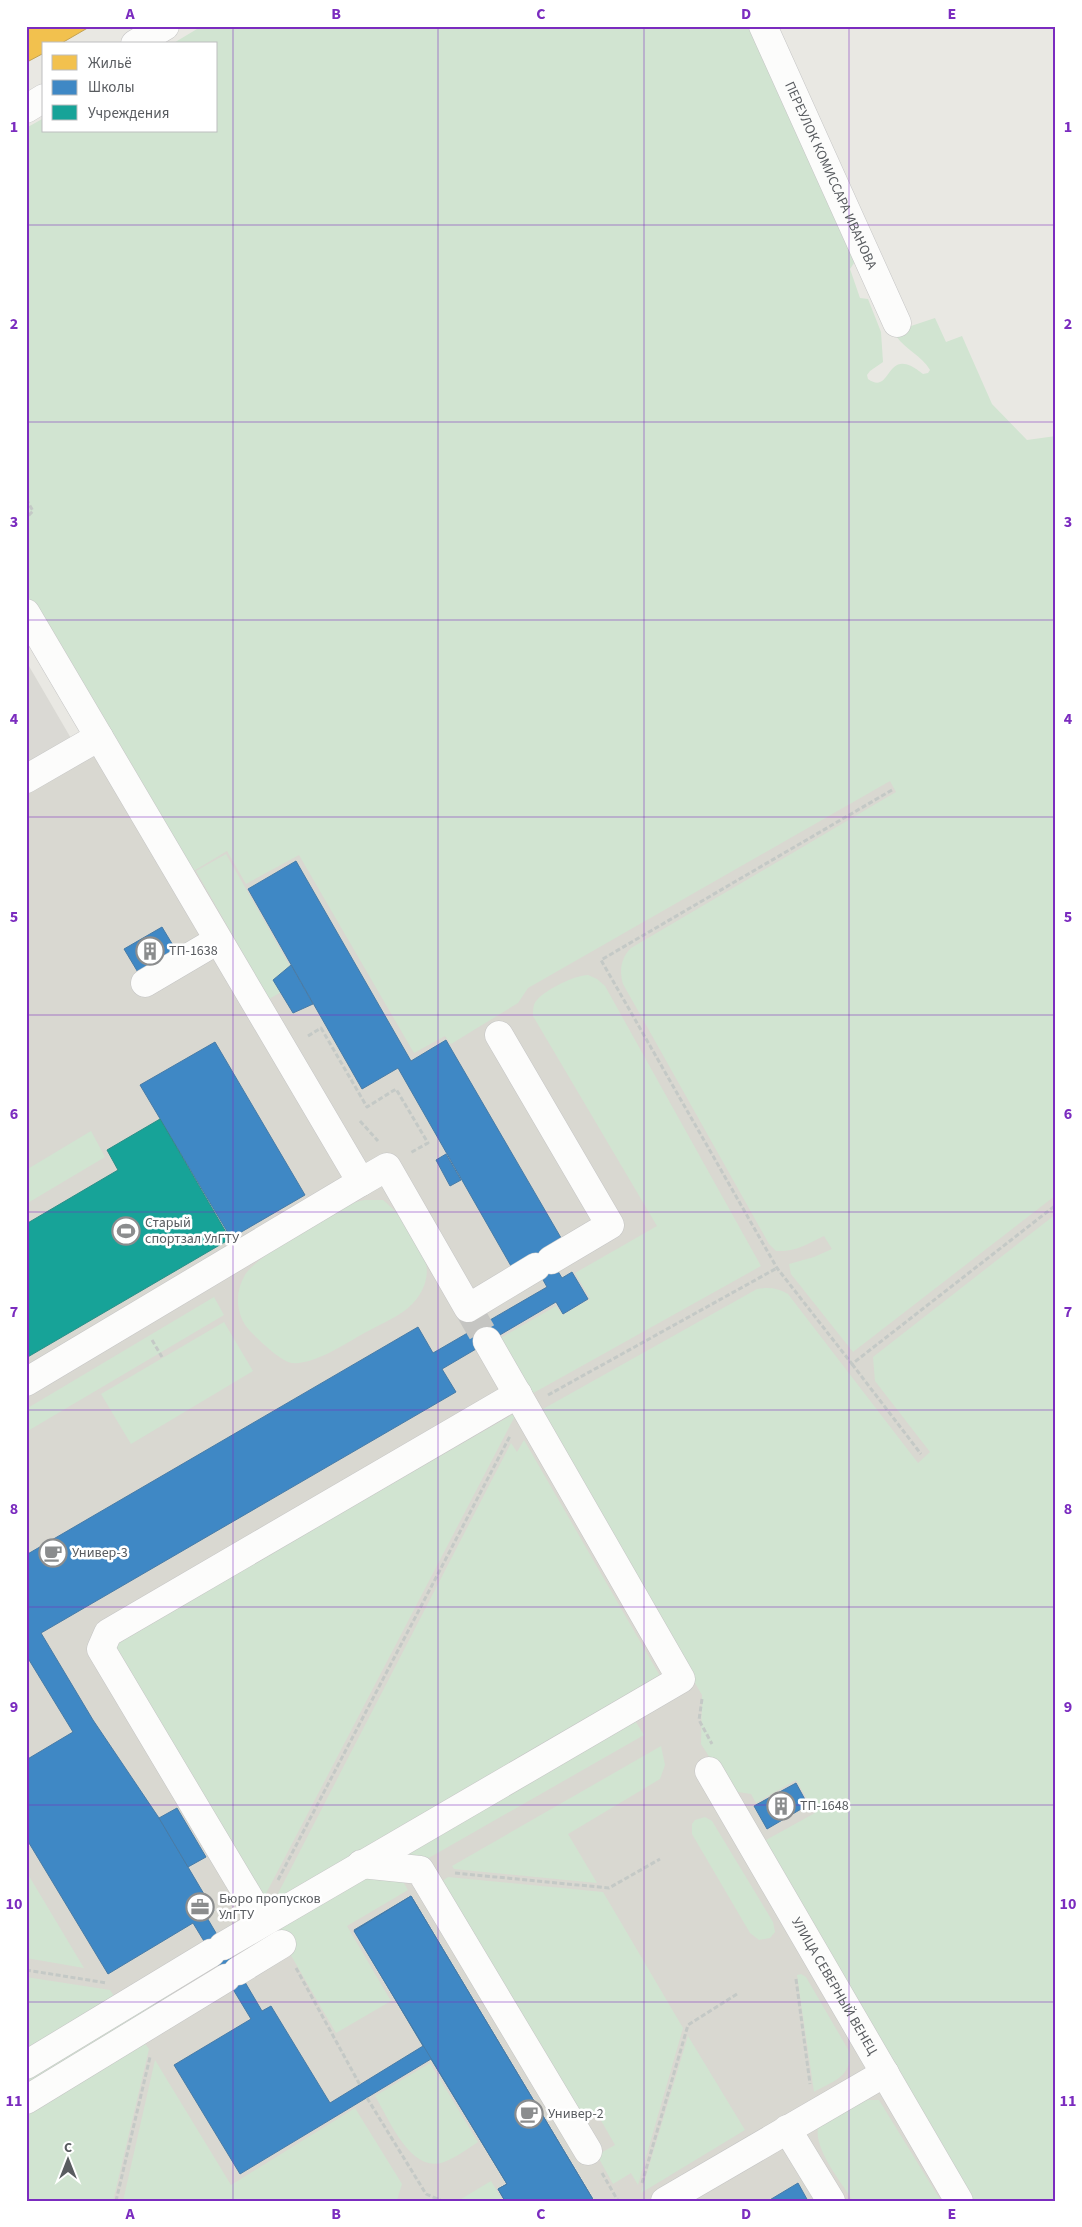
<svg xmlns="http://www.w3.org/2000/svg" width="1082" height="2227" font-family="'Source Sans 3',sans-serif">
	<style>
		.industrial { fill: #dad9d4 }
		.education { fill: #d9d8d1 }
		.green { fill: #d1e4d1 }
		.homes { fill: #f2c14e; stroke: #c4a353 }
		.schools { fill: #3f88c5; stroke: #477ba7 }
		.public { fill: #17a398; stroke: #2b8e87 }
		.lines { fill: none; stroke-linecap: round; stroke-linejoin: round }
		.minor-tunnel { stroke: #c5c5c2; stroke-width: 28; stroke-dasharray: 28 14; stroke-linecap: butt }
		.minor-casing { stroke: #c5c5c5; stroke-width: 29 }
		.path { stroke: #c4c9c6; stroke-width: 3; stroke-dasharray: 5 2.5; stroke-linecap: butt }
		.minor { stroke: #fcfcfb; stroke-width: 28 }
		.grid { fill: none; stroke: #7b2cbf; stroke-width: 1; stroke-opacity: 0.55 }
		.labels { text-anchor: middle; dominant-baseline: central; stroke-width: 5; stroke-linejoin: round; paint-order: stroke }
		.street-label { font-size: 14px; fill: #595c60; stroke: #fff }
		.poi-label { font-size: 14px; fill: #595c60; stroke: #fff; text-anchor: start }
		.neatline { fill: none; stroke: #7b2cbf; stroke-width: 2 }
		.grid-label { font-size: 16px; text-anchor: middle; font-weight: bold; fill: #7b2cbf }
	</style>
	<rect width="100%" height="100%" fill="#e9e8e3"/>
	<!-- industrial -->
	<polygon class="industrial" points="26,661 72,740 26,766"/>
	<!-- education -->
	<polygon class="education" points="1056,705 1056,2201 26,2201 26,769 130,708"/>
	<!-- green -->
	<g class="green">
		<path d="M202,26H759L856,260L850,269L860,298L868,299L881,332L883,362L870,371L867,375L868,379C893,397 884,342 923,374L928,373L930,370C922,356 906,350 896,336C888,325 884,309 878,296L897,289L911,326L935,318L946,342L962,336L992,404L1027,440L1056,436V1195L853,1352L791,1274L789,1264L814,1257L832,1249L824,1236C807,1244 797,1252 776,1251L769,1244L623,984C619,970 621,958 631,948L896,792L890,781L528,988L518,1003L451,1044L445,1036L414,1053L299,855L246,884L227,851L192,872L26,593V128L44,118V131H216V44H172Z"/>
		<polygon points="226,854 299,982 269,999 196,871"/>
		<path d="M588,975L597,979L605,986L761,1266L528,1396L497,1340L556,1306L563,1315L590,1299L575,1273L657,1226L533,1016C533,1010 533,1004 537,1000C545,990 575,975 588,975Z"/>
		<polygon points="91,1131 105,1157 26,1204 26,1170"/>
		<path d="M364,1200H383C415,1227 449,1272 408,1308C395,1319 374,1327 359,1336C342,1346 312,1365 292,1363C280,1361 259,1340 250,1331C236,1316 234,1293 245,1275C256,1256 326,1218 348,1204Z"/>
		<path d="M1056,1214V2201H968L767,1855L766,1840L815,1813L796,1780L756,1803L751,1794L731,1791L701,1744L702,1695L541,1419L543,1409L757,1289C769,1287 778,1288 788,1294L918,1463L930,1452L875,1381L873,1357Z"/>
		<polygon points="214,1297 224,1315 26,1432 26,1409"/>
		<polygon points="224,1322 253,1371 131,1444 101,1394"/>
		<polygon points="517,1412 260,1905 115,1659 118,1641"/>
		<polygon points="524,1440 660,1676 270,1909 511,1443 517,1452"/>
		<polygon points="634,1719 644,1735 399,1875 408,1890 347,1926 391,2001 336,2033 274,1926"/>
		<polygon points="661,1746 665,1765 660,1779 568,1834 597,1883 454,1869 452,1866"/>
		<polygon points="705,1817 712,1821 773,1922 775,1932 770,1938 759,1940 750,1933 692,1834 692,1824 695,1820"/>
		<polygon points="26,1871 84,1968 26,1958"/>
		<polygon points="448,1877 603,1892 683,2028 638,2185 631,2173 613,2184 597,2155 615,2145 599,2117 577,2117 437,1885"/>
		<path d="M801,1974L806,1977L849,2051C853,2077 833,2081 814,2092L797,1975Z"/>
		<polygon points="26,1977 110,1990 116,1999 26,2053"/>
		<polygon points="162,1993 178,1996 26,2087 26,2075"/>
		<polygon points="688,2036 745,2130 641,2193"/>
		<polygon points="144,2042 149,2049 113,2201 26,2201 26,2113"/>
		<polygon points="155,2060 231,2185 355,2108 402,2184 397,2200 123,2201"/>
		<path d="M430,2063L478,2142C467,2149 454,2159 441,2163C409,2171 388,2117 375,2096Z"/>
		<path d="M857,2100H879L941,2201H853C841,2182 814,2149 818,2128Z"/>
		<polygon points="491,2181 503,2201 462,2201 461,2199"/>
	</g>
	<!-- homes -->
	<polygon class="homes" points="26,26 91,26 60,44 44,44 44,53 27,62"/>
	<!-- schools -->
	<g class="schools">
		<polygon points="296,861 411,1061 446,1040 564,1243 547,1253 562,1278 572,1272 588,1299 563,1314 556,1302 442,1369 456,1392 41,1633 93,1720 159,1818 214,1911 206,1916 262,2011 271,2006 330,2103 423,2046 354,1930 411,1896 594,2201 505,2201 498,2189 507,2184 431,2059 240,2174 174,2065 251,2019 193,1923 108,1974 26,1838 26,1760 73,1732 26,1655 26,1555 418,1327 433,1353 547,1287 533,1262 515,1273 398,1068 362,1089 248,889"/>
		<polygon points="162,927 177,952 139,974 124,949"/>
		<polygon points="291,965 313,1004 293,1013 273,980"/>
		<polygon points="215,1042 305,1195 231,1238 140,1085"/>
		<polygon points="446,1154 461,1180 450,1186 436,1160"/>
		<polygon points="796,1783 808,1805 767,1829 754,1806"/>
		<polygon points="177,1808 206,1857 188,1867 159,1818"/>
		<polygon points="411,1896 594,2201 505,2201 498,2189 507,2184 354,1931"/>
		<polygon points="798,2183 808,2201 768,2201"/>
	</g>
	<!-- public -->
	<polygon class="public" points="160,1119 230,1239 26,1358 26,1224 118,1170 107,1150"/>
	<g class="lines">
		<!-- minor-tunnel -->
		<polyline class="minor-tunnel" points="468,1308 487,1341"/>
		<!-- minor casing -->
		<g class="minor-casing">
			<g id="minor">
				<path id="s1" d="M763,26L897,323"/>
				<polyline points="135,44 165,26"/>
				<polyline points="26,109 44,98"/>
				<polyline points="26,613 361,1182 387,1167 468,1308 536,1267"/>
				<polyline points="26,779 99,737"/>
				<polyline points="145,983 218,940"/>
				<polyline points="499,1035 610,1225 551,1260"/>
				<polyline points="26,1382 361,1182"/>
				<path id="s2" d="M709,1771L959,2201"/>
				<polyline points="361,1864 420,1870 588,2151"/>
				<polyline points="263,1921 101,1649 108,1633 518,1394"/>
				<polyline points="223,1946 681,1679 487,1341"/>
				<polyline points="238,1971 282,1944"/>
				<polyline points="26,2065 211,1953"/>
				<polyline points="26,2100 226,1978"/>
				<polyline points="787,2129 831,2201"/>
				<polyline points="665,2201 885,2073"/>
			</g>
		</g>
		<!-- path -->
		<g class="path">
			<polyline points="26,499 33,511 26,518"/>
			<polyline points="892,790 601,960 777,1268 852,1364 1056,1205"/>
			<polyline points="308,1036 321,1028 367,1107 396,1089 428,1143 410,1153"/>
			<polyline points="360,1121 378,1141"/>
			<polyline points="152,1340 162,1357"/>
			<polyline points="852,1364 921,1454"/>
			<polyline points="548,1395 777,1268"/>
			<polyline points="702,1699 699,1720 712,1744"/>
			<polyline points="455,1873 609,1888 660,1859"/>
			<polyline points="278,1880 510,1436"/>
			<polyline points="296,1968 360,2085"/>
			<polyline points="26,1970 107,1983"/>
			<polyline points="796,1979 810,2084"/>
			<polyline points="367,2098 426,2194 442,2201"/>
			<polyline points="602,2173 618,2201"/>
			<polyline points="642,2183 688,2025 737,1994"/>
			<polyline points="116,2201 150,2057"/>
		</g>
		<!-- minor -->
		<use href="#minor" class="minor"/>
	</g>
	<!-- grid -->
	<path class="grid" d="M233,26V2201M438,26V2201M644,26V2201M849,26V2201M26,225H1056M26,422H1056M26,620H1056M26,817H1056M26,1015H1056M26,1212H1056M26,1410H1056M26,1607H1056M26,1805H1056M26,2002H1056"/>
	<!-- icons -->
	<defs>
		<g id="building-ring" transform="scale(1.4375)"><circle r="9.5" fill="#fff" stroke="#8b8d8e" stroke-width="1.5"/><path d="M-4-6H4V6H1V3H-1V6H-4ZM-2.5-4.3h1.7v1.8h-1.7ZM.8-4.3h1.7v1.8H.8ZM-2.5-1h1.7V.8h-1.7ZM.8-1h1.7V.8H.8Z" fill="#8b8d8e"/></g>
		<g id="stadium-ring" transform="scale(1.4375)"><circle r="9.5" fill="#fff" stroke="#8b8d8e" stroke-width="1.5"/><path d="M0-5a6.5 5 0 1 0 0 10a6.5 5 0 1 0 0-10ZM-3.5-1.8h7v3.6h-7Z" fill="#8b8d8e"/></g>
		<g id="cafe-ring" transform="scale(1.4375)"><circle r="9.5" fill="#fff" stroke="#8b8d8e" stroke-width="1.5"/><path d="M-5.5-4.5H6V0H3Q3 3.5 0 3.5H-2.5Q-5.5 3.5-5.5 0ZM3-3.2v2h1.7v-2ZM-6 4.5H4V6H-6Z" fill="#8b8d8e"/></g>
		<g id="office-ring" transform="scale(1.4375)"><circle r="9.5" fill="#fff" stroke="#8b8d8e" stroke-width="1.5"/><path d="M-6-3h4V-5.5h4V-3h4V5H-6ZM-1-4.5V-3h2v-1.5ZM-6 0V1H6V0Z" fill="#8b8d8e"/></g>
	</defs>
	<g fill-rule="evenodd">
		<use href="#building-ring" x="150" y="951"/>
		<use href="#stadium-ring" x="126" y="1231"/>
		<use href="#cafe-ring" x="53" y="1553"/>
		<use href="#building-ring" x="781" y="1806"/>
		<use href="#office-ring" x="200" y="1907"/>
		<use href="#cafe-ring" x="529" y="2114"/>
	</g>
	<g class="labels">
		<!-- street labels -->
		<g class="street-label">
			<text stroke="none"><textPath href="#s1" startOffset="164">ПЕРЕУЛОК КОМИССАРА ИВАНОВА</textPath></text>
			<text stroke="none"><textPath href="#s2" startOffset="249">УЛИЦА СЕВЕРНЫЙ ВЕНЕЦ</textPath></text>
		</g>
		<!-- poi labels -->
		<g class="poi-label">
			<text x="169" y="951">ТП-1638</text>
			<text x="145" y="1223">Старый<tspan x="145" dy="16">спортзал УлГТУ</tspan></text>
			<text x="72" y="1553">Универ-3</text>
			<text x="800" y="1806">ТП-1648</text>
			<text x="219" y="1899">Бюро пропусков<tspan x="219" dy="16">УлГТУ</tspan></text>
			<text x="548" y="2114">Универ-2</text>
		</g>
	</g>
	<!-- border -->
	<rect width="1082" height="2227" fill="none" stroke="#ffffff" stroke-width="55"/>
	<!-- legend -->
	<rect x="42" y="42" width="175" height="90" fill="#ffffff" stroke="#bdbebf"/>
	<rect x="52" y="55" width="25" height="15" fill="#f2c14e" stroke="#bdbebf"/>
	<text x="88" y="68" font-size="15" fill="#595c60">Жильё</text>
	<rect x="52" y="80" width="25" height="15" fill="#3f88c5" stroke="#bdbebf"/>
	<text x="88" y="92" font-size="15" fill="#595c60">Школы</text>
	<rect x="52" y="105" width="25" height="15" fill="#17a398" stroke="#bdbebf"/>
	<text x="88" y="118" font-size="15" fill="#595c60">Учреждения</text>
	<!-- north arrow -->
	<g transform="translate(68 2160)" stroke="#ffffff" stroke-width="4" paint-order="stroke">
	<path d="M0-4L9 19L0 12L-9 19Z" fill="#595c60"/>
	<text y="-8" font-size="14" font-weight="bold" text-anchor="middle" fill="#595c60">С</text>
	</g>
	<rect x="28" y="28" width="1026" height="2172" class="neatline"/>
	<g class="grid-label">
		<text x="130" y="19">A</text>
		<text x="336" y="19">B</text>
		<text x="541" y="19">C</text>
		<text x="746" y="19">D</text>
		<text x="952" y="19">E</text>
		<text x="14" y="132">1</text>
		<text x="1068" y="132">1</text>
		<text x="14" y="329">2</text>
		<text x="1068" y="329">2</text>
		<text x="14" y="527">3</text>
		<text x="1068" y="527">3</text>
		<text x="14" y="724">4</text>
		<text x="1068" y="724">4</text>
		<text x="14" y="922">5</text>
		<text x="1068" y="922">5</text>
		<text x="14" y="1119">6</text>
		<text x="1068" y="1119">6</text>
		<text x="14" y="1317">7</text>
		<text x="1068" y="1317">7</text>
		<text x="14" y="1514">8</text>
		<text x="1068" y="1514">8</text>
		<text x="14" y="1712">9</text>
		<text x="1068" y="1712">9</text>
		<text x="14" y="1909">10</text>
		<text x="1068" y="1909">10</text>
		<text x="14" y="2106">11</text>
		<text x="1068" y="2106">11</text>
		<text x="130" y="2219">A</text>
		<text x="336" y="2219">B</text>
		<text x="541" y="2219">C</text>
		<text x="746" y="2219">D</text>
		<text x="952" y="2219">E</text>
	</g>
</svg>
